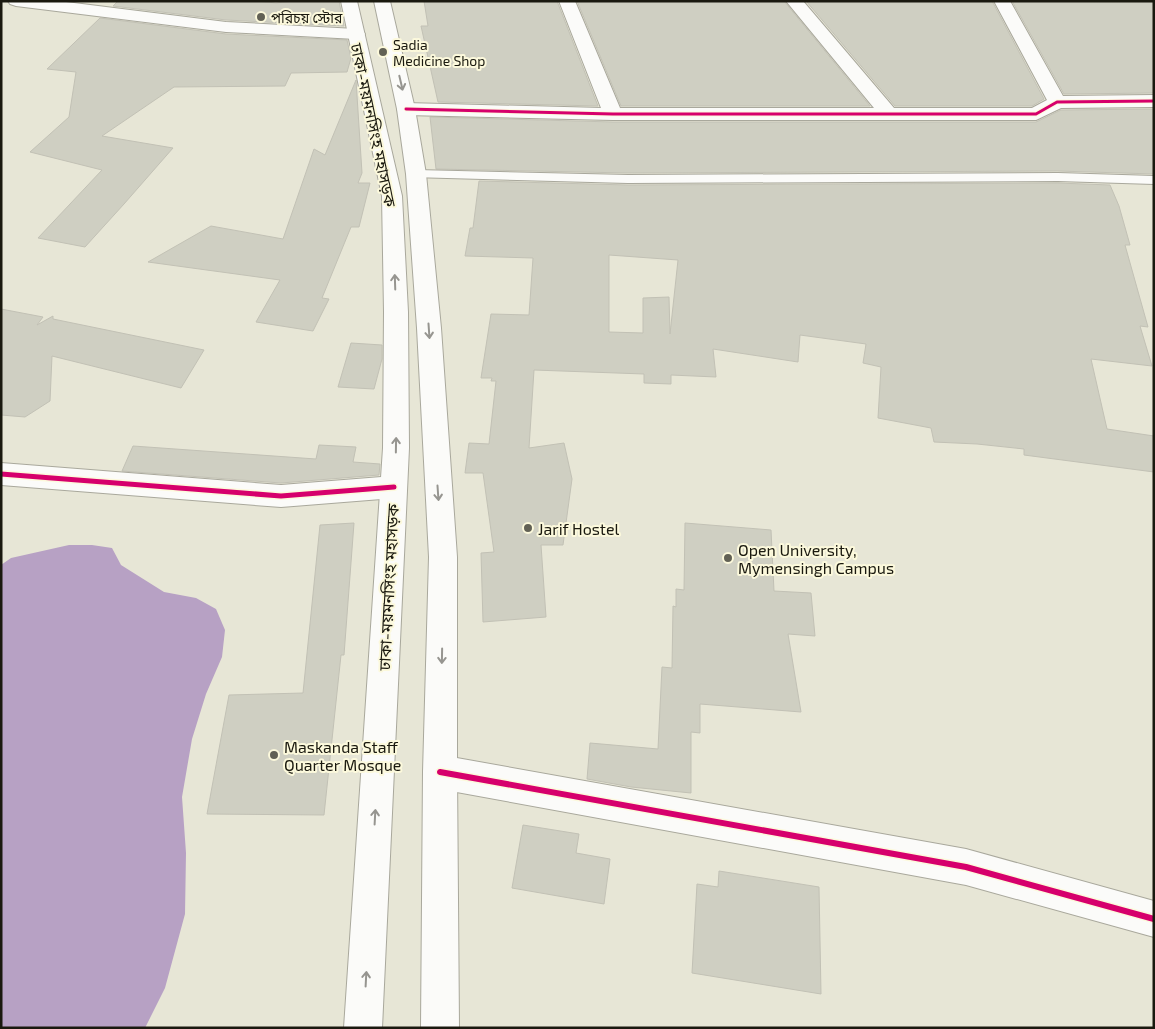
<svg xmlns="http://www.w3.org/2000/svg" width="1155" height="1029" font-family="'Exo 2','Noto Sans Bengali',sans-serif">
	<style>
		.water { fill: #b7a1c4 }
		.building { fill: #cfcfc2; stroke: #c2c1b5; fill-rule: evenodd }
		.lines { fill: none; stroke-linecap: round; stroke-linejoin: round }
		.lane-casing { stroke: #a9a89c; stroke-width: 2 }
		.street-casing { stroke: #a9a89c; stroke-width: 2 }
		.secondary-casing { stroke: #a9a89c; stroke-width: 2 }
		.lane { fill: #fbfbf9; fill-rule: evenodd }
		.street { fill: #fbfbf9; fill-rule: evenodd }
		.secondary { fill: #fbfbf9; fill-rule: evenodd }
		.cycleway-far2-casing { stroke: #fcf9dc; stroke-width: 5 }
		.cycleway-far1-casing { stroke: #fcf9dc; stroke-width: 8 }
		.cycleway-casing { stroke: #fcf9dc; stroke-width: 9 }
		.cycleway-far2 { stroke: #d6006c; stroke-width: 3 }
		.cycleway-far1 { stroke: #d6006c; stroke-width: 5 }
		.cycleway { stroke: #d6006c; stroke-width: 6 }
		.oneway { stroke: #969590 }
		.poi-dot { fill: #626155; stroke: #fcf9dc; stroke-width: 2 }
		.labels { text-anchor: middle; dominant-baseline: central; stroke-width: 4; stroke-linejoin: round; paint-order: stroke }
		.far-poi-label { font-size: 14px; fill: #1a190f; stroke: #fcf9dc; text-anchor: start }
		.street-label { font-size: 16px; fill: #1a190f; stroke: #fcf9dc }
		.poi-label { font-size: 16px; fill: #1a190f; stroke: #fcf9dc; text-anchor: start }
	</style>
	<rect width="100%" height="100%" fill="#e7e6d6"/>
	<!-- water -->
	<polygon class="water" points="69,545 92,545 112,548 121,565 164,592 196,598 216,609 225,630 222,657 206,694 192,739 182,797 186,853 185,914 165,988 145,1028 1,1028 1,565 11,558"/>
	<!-- building -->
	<g class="building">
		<polygon points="118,1 257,1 276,3 294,1 339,1 344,26 226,20 113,6"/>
		<polygon points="424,1 557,1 598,106 438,102 421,26 428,26"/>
		<polygon points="577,1 784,1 870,106 621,106"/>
		<polygon points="806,1 992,1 1044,99 1032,106 895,106"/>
		<polygon points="1012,1 1154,2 1154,93 1064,94"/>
		<polygon points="100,18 226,34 347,40 351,58 347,72 291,73 285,86 174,87 102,136 173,148 124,204 85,247 38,238 102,170 30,152 69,117 76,72 47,69"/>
		<polygon points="356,80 362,173 358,183 370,183 359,227 351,227 322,298 329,299 313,331 256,322 280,280 148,262 211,226 283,239 314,149 325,155"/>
		<polygon points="1154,109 1154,174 1058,171 628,173 436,169 430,117 613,122 1036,122 1061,110"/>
		<path d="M479,181L628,185L1058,183L1110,185L1119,206L1130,245H1125L1148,327L1140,326L1152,366L1091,359L1107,429L1154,436V472L1024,455V449L977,444L934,442L931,428L878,418L881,367L863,363L866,344L800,335L798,362L713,349L716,377L671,375V384L644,383V374L534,370L529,448L564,443L572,479L563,545H541L546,617L483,622L481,553L494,552L483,473H465L469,443L489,444L496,381H491L492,378H481L491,314L529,315L533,258L465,256L470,228H473ZM609,255L678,260L670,334L669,297L643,298V333L609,332Z"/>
		<polygon points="1,309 43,317 37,325 53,316 53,319 204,350 181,388 52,356 50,401 25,417 1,415"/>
		<polygon points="351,343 382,345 382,359 374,389 338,387"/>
		<polygon points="319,445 356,447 353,462 380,464 379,475 281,483 122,471 133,446 316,459"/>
		<polygon points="354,523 344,655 341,655 324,815 207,814 229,695 303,693 320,525"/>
		<polygon points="685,523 771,530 774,591 811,593 815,636 788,634 801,712 700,704 700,733 691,732 691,793 631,787 587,779 590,743 658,749 662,667 672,668 673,606 676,607 676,589 684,590"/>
		<polygon points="523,825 579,834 576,853 610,859 604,904 512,888"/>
		<polygon points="719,871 819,887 821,994 692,973 697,884 718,887"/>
	</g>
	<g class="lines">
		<!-- lane casing -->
		<g class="lane-casing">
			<polygon id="lane" points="416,170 628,175 1058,173 1154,176 1154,184 1058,181 628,183 411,177 409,174"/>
		</g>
		<!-- street casing -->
		<g class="street-casing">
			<g id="street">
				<polygon points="8,1 58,1 226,22 356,29 362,30 365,34 362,38 356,39 226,32 16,6 10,4"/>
				<polygon points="559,1 575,1 620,108 874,108 786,1 803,1 894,108 1032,108 1047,100 994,1 1010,1 1063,96 1154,95 1154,107 1061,108 1036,120 613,120 406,115 399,113 397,109 399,105 406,103 601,108"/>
				<polygon points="1,463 281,485 394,476 404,479 407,487 404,495 394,498 281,507 1,485"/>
				<polygon points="440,755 966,849 1154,901 1154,937 966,885 440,789 428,784 423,772 428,760"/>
			</g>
		</g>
		<!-- secondary casing -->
		<g class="secondary-casing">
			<g id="secondary">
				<polygon points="341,1 357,1 402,196 408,312 409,448 382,1028 344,1028 383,448 384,312 382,196"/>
				<polygon points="374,1 390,1 415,109 426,174 441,328 457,557 457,772 459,1028 421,1028 423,772 429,557 417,328 406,174 397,109"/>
			</g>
		</g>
		<!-- lane -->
		<use href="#lane" class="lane"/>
		<!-- street -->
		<use href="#street" class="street"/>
		<!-- secondary -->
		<use href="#secondary" class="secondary"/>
		<!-- cycleway-far2 casing -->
		<g class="cycleway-far2-casing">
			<polyline id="cycleway-far2" points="406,109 613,114 1036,114 1057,102 1154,101"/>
		</g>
		<!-- cycleway-far1 casing -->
		<g class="cycleway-far1-casing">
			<polyline id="cycleway-far1" points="1,474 281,496 394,487"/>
		</g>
		<!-- cycleway casing -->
		<g class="cycleway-casing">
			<polyline id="cycleway" points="440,772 966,867 1154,919"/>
		</g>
		<!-- cycleway-far2 -->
		<use href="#cycleway-far2" class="cycleway-far2"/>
		<!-- cycleway-far1 -->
		<use href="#cycleway-far1" class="cycleway-far1"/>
		<!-- cycleway -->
		<use href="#cycleway" class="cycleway"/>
	</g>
	<!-- one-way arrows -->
	<defs><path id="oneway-shaft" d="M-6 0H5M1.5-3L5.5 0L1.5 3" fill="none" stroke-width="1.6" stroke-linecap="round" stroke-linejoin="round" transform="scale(1.25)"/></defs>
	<g class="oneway">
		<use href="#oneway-shaft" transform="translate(401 83) rotate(77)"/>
		<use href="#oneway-shaft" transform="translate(395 282) rotate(-92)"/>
		<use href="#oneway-shaft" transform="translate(429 331) rotate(86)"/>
		<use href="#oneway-shaft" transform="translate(396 445) rotate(-89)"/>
		<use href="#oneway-shaft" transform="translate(438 493) rotate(86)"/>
		<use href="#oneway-shaft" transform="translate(442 656) rotate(91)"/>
		<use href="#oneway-shaft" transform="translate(375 817) rotate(-87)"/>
		<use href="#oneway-shaft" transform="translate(366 979) rotate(-87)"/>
	</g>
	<!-- markers -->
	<g class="poi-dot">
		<circle cx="261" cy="17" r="5"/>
		<circle cx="383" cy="52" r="5"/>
		<circle cx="528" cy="528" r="5"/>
		<circle cx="728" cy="558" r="5"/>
		<circle cx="274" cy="755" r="5"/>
	</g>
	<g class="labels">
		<!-- far-poi labels -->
		<g class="far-poi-label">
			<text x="271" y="17">পরিচয় স্টোর</text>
			<text x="393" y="44">Sadia<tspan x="393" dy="16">Medicine Shop</tspan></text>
		</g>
		<!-- street labels -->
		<g class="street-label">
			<text transform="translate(374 125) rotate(78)">ঢাকা-ময়মনসিংহ মহাসড়ক</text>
			<text transform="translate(388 587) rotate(-87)">ঢাকা-ময়মনসিংহ মহাসড়ক</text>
		</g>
		<!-- poi labels -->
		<g class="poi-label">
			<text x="538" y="528">Jarif Hostel</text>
			<text x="738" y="549">Open University,<tspan x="738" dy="18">Mymensingh Campus</tspan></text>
			<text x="284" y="746">Maskanda Staff<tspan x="284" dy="18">Quarter Mosque</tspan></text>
		</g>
	</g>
	<!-- border -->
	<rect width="1155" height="1029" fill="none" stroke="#1a190f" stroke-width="5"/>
</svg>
